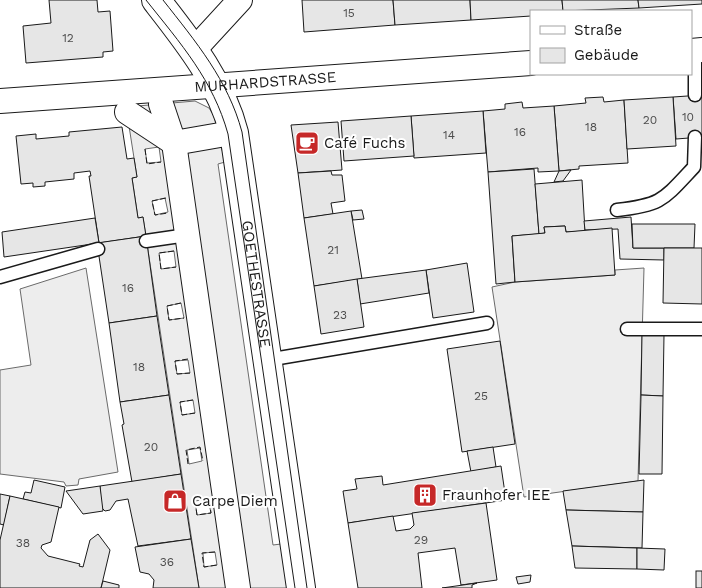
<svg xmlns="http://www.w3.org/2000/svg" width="702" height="588" font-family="'Work Sans',sans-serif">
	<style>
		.built { fill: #ededed; stroke: #6a6a6a; fill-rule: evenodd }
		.building { fill: #e6e6e6; stroke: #1a1a1a }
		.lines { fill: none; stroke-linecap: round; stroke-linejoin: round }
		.lane-casing { stroke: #1a1a1a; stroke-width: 15 }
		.street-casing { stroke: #1a1a1a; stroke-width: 26 }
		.secondary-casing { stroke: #1a1a1a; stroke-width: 30 }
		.lane { stroke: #fff; stroke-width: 12 }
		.street { stroke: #fff; stroke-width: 24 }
		.secondary { stroke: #fff; stroke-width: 28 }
		.tram { stroke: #1a1a1a; stroke-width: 1 }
		.fence { stroke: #1a1a1a; stroke-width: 1; stroke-dasharray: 6 2.5; stroke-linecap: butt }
		.labels { text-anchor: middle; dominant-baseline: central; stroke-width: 4; stroke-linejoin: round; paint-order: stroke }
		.number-label { font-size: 12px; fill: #4d4d4d }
		.street-label { font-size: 15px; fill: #1a1a1a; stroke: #fff }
		.poi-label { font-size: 15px; fill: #1a1a1a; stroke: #fff; text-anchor: start }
	</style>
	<rect width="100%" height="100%" fill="#fff"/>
	<!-- built -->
	<g class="built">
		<path d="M195,101L209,108L214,116L225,162L218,164L273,545L281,544L288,588H199L143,217L138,218L132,178L137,177L126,107ZM159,147L161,162L147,163L145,149ZM165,198L168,212L155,215L152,201ZM174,251L176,267L161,269L159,253ZM181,303L184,318L169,320L167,306ZM188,360L190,373L177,374L175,361ZM193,400L195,413L182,415L180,402ZM200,448L202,461L189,464L187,450ZM208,499L211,513L197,515L195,501ZM215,552L217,565L204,567L203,553Z"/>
		<polygon points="86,268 118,472 79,479 78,485 66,486 64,482 0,474 0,370 31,365 20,289"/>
		<polygon points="644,268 638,481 524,497 492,287 515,282 615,275 615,270"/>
	</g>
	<!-- building -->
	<g class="building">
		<polygon points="49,0 97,0 98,12 110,11 113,51 103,52 103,57 26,63 23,26 51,23"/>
		<polygon points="302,0 393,0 395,25 304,32"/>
		<polygon points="393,0 470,0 471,20 395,25"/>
		<polygon points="470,0 562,0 563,11 531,11 531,16 471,20"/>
		<polygon points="562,0 638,0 639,8 563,11"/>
		<polygon points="638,0 702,0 702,4 639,8"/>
		<polygon points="702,95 702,137 676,139 673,97"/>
		<polygon points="603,97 604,102 624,100 628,163 579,166 579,169 559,171 554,106 586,103 585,98"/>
		<polygon points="673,97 676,146 627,149 624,100"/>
		<polygon points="522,102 523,108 554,106 559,171 538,172 538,168 488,172 483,111 505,109 505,104"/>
		<polygon points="483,111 486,153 414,158 411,116"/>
		<polygon points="411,116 414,156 344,161 341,121"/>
		<polygon points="338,122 342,170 298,173 291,125"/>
		<polygon points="122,127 127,159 134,158 137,177 132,178 138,218 143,217 146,236 99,243 89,176 91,176 90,171 74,173 74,179 45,182 45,186 33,187 33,183 21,184 16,136 36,134 36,139 69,136 69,132"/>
		<polygon points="534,169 539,234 512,236 515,282 496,284 488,172"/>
		<polygon points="571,170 563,181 554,182 559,171"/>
		<polygon points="331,171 332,175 342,175 345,201 331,203 333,214 304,218 298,173"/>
		<polygon points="582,180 585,231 566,232 565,226 544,227 545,233 539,234 535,184"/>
		<polygon points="362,210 364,219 353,220 351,211"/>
		<polygon points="351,211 362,279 314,286 304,218"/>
		<polygon points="631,217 633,248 664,248 664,260 620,259 618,229 585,230 584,221"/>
		<polygon points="95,218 99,243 4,257 2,232"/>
		<polygon points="632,224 695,224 694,248 633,248"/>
		<polygon points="565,226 566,232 612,228 615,275 515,282 512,236 545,233 544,227"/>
		<polygon points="146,236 157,316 109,323 97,243"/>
		<polygon points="664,248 702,248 702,304 663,303"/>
		<polygon points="467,263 474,312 433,318 426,270"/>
		<polygon points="426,270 429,293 360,304 357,279"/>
		<polygon points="357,279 364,327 321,334 314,286"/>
		<polygon points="157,316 169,395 120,402 109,323"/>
		<polygon points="642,334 664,335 663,396 641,395"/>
		<polygon points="500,341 515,444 462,452 447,349"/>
		<polygon points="169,395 181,474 132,482 122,425 124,424 120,402"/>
		<polygon points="641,395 663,396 662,474 639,474"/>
		<polygon points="493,447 496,467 471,472 467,451"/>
		<polygon points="501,466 506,500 348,523 343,491 357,489 355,479 382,476 383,485"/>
		<polygon points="181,474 191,539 138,546 128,499 116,501 110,510 105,511 101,507 100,486"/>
		<polygon points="34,480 65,487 61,508 23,499 25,492 31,493"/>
		<polygon points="644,480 643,512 566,510 563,491"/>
		<polygon points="100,486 103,511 83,514 66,491"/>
		<polygon points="0,494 10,496 4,525 0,524"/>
		<polygon points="10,496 59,507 51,542 42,545 41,548 48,556 80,564 79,566 83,567 90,540 98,534 110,550 101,588 0,588 0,540"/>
		<polygon points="486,503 497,580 461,585 455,548 418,553 422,588 358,588 348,523 393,516 396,531 410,529 414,525 412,513"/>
		<polygon points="566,510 643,512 642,548 572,546"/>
		<polygon points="191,539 199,588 153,588 154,580 149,574 140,572 135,547"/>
		<polygon points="572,546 637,548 637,569 575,568"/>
		<polygon points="637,548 665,549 664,570 637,569"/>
		<rect x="696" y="571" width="6" height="17"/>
		<polygon points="531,575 530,582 518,584 516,577"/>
		<polygon points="103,581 119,585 119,588 101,588"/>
		<polygon points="477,583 472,585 472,588 442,588"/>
	</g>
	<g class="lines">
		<!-- lane casing -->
		<g class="lane-casing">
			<g id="lane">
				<polyline points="695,51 695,95"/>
				<path d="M617,210C662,205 663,200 694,167L695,137"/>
				<polyline points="146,241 187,235"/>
				<polyline points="0,277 98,249"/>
				<polyline points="627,329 702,329"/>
				<polyline points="267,360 487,323"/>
			</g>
		</g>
		<!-- street casing -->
		<g class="street-casing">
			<g id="street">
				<polyline points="194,50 240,0"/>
				<polyline points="691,51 702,50"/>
				<path id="s1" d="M0,101L531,63"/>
				<polyline points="161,104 174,143 238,588"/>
				<polyline points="127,112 174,143 220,135"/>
			</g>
		</g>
		<!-- secondary casing -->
		<g class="secondary-casing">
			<g id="secondary">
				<path id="s2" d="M156,0C188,41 221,82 234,133L301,588"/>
			</g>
		</g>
		<!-- lane -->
		<use href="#lane" class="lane"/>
		<!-- street -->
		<use href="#street" class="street"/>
		<!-- secondary -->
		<use href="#secondary" class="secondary"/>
		<!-- tram -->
		<g class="tram">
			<path d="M146,0C181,44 213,80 228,134L295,588"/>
			<path d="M163,0C196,42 228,80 242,132L307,588"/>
		</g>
		<!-- fence -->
		<g class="fence">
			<polyline points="145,149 147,164 161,162"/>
			<polyline points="166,198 152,201 155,215 168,213"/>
			<polyline points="174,251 159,253 161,269 176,267"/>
			<polyline points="181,303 167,306 169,320 184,318"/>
			<polyline points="188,359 175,361 177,374 190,373"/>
			<polyline points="193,400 180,402 182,415 195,413"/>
			<polyline points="188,464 186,450 200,447 203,461"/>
			<polyline points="195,501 197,515 211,513 209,499"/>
			<polyline points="215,552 202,553 204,567 217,565"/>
		</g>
	</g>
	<!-- icons -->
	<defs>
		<g id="cafe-square" transform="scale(1.25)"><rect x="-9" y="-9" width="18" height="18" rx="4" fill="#c62828" stroke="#fff"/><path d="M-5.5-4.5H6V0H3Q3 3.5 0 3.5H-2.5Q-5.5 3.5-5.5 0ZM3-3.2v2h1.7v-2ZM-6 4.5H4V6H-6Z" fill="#fff"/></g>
		<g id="building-square" transform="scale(1.25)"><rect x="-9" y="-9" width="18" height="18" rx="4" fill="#c62828" stroke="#fff"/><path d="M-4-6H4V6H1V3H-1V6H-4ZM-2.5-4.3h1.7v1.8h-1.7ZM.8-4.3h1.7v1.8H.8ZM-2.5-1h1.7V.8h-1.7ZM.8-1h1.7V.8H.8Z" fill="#fff"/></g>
		<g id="shop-square" transform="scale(1.25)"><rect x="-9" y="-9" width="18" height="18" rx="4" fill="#c62828" stroke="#fff"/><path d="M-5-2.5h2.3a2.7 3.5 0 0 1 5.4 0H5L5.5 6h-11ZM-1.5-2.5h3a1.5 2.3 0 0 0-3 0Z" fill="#fff"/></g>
	</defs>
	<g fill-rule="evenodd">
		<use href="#cafe-square" x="307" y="143"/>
		<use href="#building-square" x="425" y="495"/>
		<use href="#shop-square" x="175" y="501"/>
	</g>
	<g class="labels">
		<!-- number labels -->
		<g class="number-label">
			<text x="349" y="13">15</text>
			<text x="68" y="38">12</text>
			<text x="688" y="117">10</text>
			<text x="650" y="120">20</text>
			<text x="591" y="127">18</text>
			<text x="520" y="132">16</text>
			<text x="449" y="135">14</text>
			<text x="333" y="250">21</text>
			<text x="128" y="288">16</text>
			<text x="340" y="315">23</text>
			<text x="139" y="367">18</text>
			<text x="481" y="396">25</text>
			<text x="151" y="447">20</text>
			<text x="421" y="540">29</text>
			<text x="23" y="543">38</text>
			<text x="167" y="562">36</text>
		</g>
		<!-- street labels -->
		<g class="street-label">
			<text stroke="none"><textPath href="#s1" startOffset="266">MURHARDSTRASSE</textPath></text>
			<text stroke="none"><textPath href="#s2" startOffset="308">GOETHESTRASSE</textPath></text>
		</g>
		<!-- poi labels -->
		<g class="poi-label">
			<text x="324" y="143">Café Fuchs</text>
			<text x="442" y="495">Fraunhofer IEE</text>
			<text x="192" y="501">Carpe Diem</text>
		</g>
	</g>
	<!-- legend -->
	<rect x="530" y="10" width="162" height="65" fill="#ffffff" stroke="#a3a3a3"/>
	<rect x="540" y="26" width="25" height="8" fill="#ffffff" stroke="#a3a3a3"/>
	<text x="574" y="35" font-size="15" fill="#1a1a1a">Straße</text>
	<rect x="540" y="48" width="25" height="15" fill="#e6e6e6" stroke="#a3a3a3"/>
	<text x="574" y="60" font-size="15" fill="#1a1a1a">Gebäude</text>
</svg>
